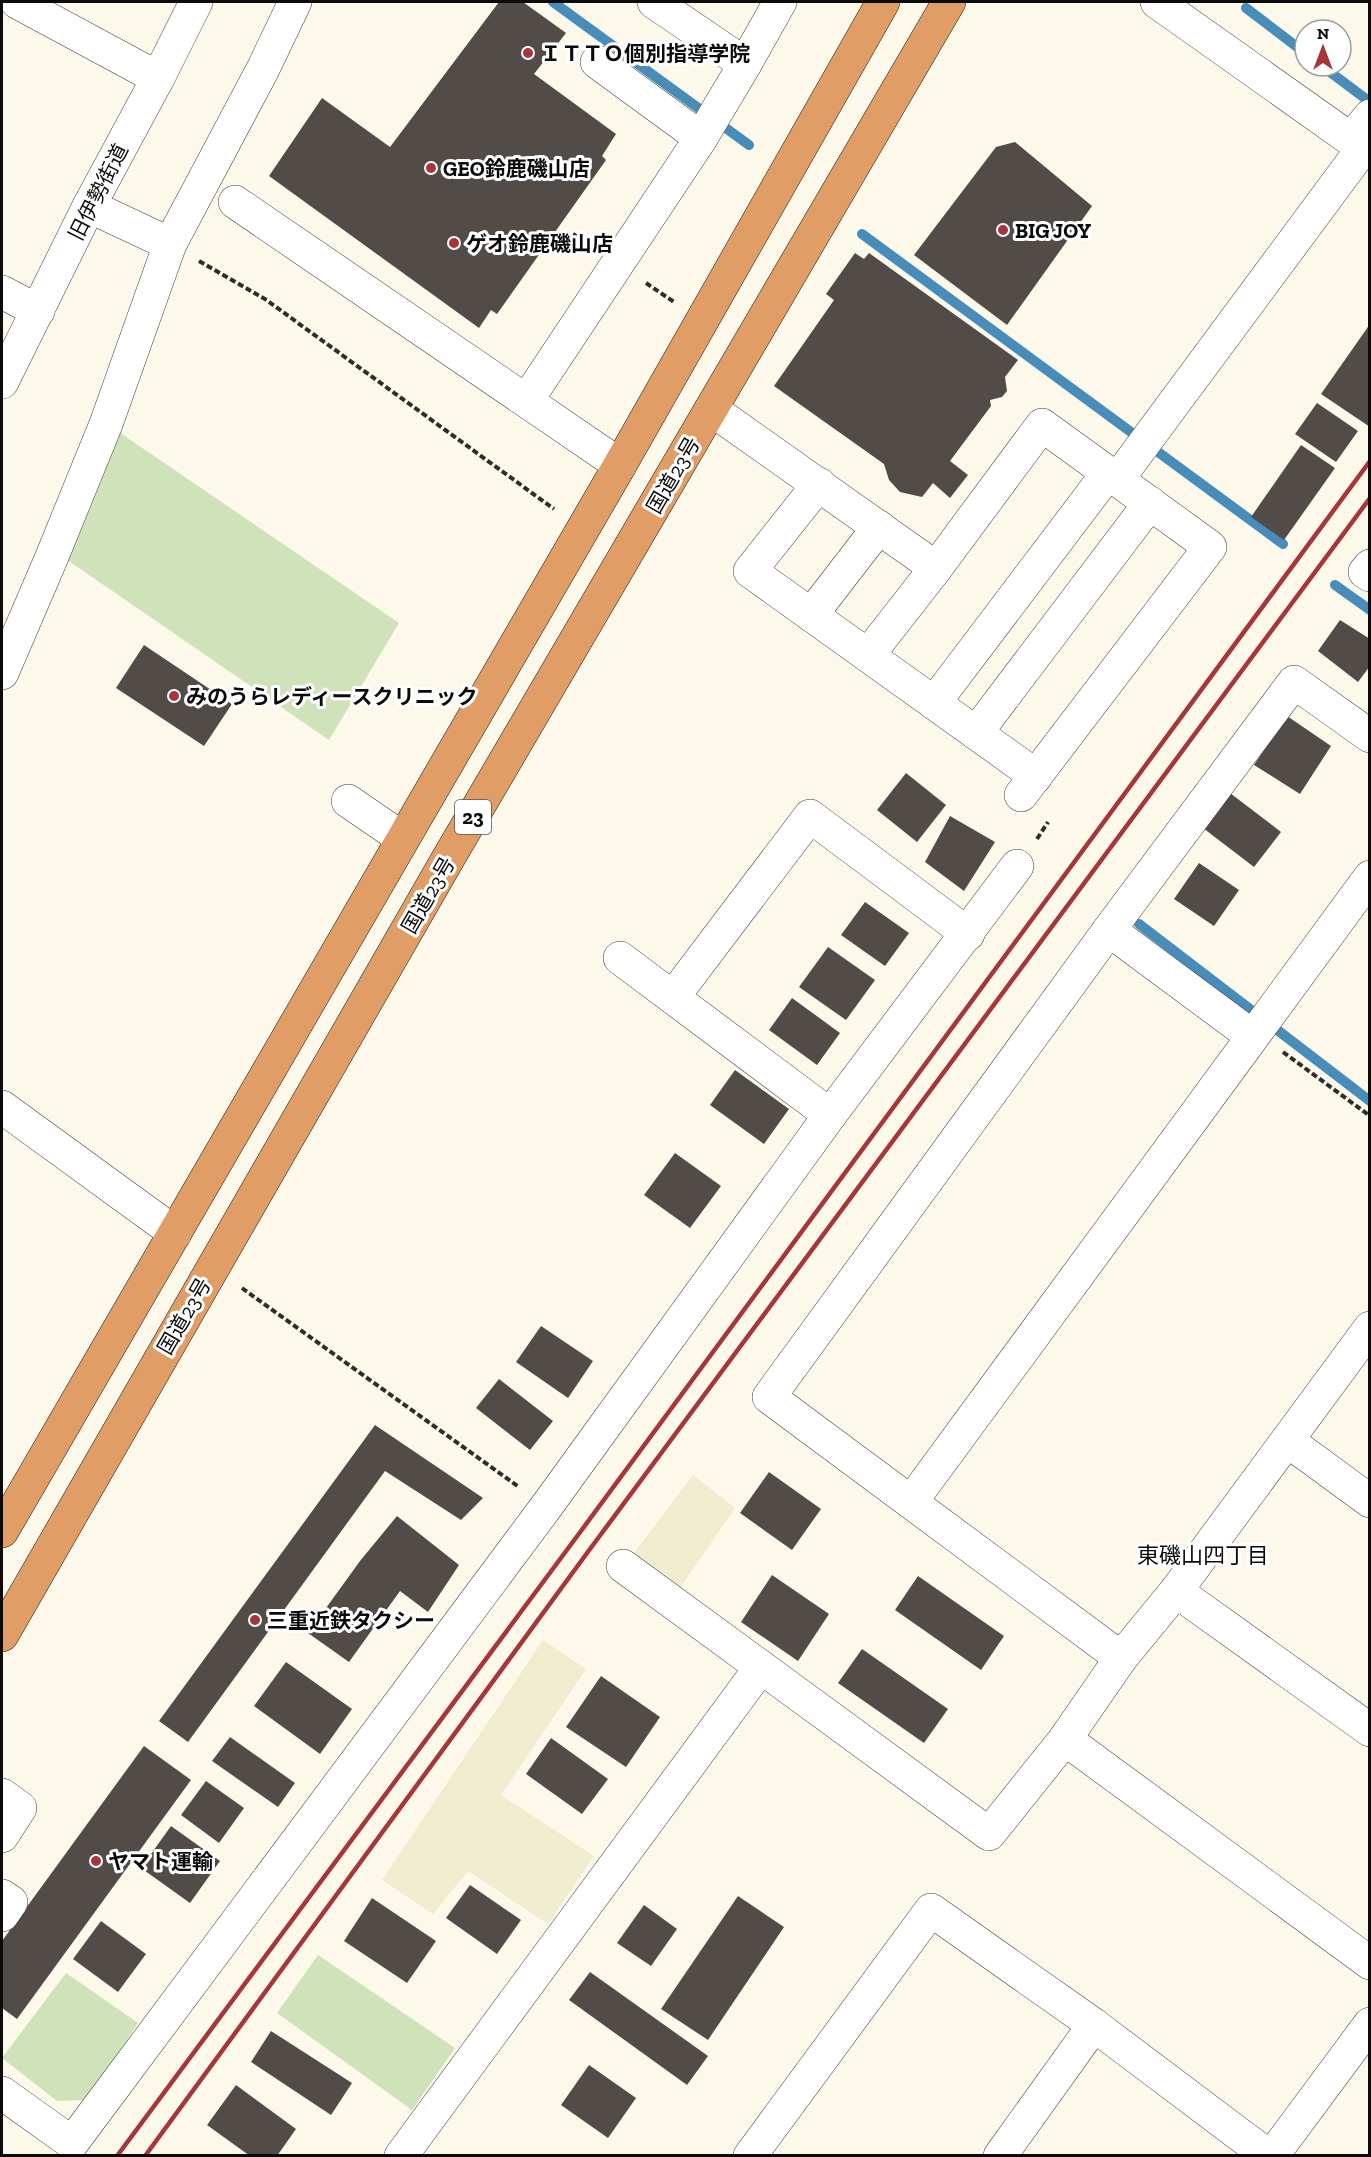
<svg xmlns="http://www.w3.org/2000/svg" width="1371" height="2157" font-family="'Zilla Slab','Noto Sans JP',serif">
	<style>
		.farmland { fill: #efeccf }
		.green { fill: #cfe2ba }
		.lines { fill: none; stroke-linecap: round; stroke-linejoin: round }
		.stream { stroke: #488dba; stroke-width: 10 }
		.building { fill: #524c49 }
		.minor-casing { stroke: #3e3e3e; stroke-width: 34 }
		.highway-casing { stroke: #1c1c1c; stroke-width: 34 }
		.path { stroke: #2d2d2d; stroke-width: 4; stroke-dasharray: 6 3; stroke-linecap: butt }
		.minor { stroke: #fff; stroke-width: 33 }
		.highway { stroke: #e09d65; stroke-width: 33 }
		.rail { stroke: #a7363c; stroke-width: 4.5 }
		.poi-dot { fill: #a7363c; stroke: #fff; stroke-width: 2 }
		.labels { text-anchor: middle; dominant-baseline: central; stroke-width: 6; stroke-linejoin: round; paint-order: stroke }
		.shield { fill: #fff; stroke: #545454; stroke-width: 1.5 }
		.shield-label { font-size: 20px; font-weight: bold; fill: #0b0b0b }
		.poi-label { font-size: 21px; font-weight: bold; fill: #0b0b0b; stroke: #fff; text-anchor: start }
		.street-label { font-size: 21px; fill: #0b0b0b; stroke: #fff }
		.neighbourhood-label { font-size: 22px; fill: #0b0b0b; stroke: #fff }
	</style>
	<rect width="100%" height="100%" fill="#fcf9eb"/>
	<!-- farmland -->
	<g class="farmland">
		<polygon points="693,1475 735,1508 678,1591 631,1557"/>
		<polygon points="543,1640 586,1669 501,1795 594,1856 548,1924 468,1871 433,1914 382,1880"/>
	</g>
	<!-- green -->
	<g class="green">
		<polygon points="113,428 399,623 329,740 63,557"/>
		<polygon points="318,1955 455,2048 412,2110 277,2013"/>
		<polygon points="66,1973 138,2023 88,2100 57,2101 2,2058"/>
	</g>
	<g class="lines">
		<!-- stream -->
		<g class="stream">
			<polyline points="553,2 749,145"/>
			<polyline points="1246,8 1305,53"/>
			<polyline points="1322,66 1370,102"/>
			<polyline points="862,234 1283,544"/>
			<polyline points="1335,585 1370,610"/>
			<polyline points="1139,924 1370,1101"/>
		</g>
	</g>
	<!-- building -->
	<g class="building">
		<polygon points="499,2 523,2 566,33 534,74 616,134 602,156 606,160 497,314 491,310 479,328 269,176 322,98 390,147"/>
		<polygon points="1015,142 1092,206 1007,325 914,255 996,147"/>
		<polygon points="855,253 864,259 869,253 1018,360 1005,377 1007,391 1002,397 990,400 991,406 950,461 968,475 950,498 933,483 922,497 900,492 889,480 884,464 774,386 834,300 826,294"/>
		<polygon points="1370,324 1370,427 1321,394"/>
		<polygon points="1317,403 1358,431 1336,462 1295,434"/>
		<polygon points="1301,445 1335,468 1284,540 1251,517"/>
		<polygon points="1340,620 1370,639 1370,666 1358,682 1318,651"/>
		<polygon points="144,645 232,704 204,746 116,688"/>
		<polygon points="1287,716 1331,746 1300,794 1254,765"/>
		<polygon points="906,773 946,805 917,842 877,810"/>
		<polygon points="1230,793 1281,832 1254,867 1203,828"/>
		<polygon points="950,816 995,842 964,891 925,862"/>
		<polygon points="1199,863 1239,890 1214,926 1174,899"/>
		<polygon points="865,902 909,933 885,966 841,935"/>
		<polygon points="828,947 875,980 846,1020 799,987"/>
		<polygon points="792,998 840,1033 817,1065 769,1030"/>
		<polygon points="735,1070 789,1109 764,1144 710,1105"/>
		<polygon points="675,1153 721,1186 690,1228 644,1195"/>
		<polygon points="541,1326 593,1361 568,1398 516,1362"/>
		<polygon points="499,1379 553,1421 530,1450 476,1408"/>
		<polygon points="375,1425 483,1498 461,1520 385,1471 188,1742 159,1721"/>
		<polygon points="769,1472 821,1509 792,1550 740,1513"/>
		<polygon points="397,1516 459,1565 428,1612 400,1591 349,1662 308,1633 360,1561"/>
		<polygon points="772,1575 829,1614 798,1661 741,1622"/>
		<polygon points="918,1576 1004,1636 981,1670 895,1610"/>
		<polygon points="862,1649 948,1709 924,1743 838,1683"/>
		<polygon points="286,1662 352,1709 320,1754 254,1706"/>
		<polygon points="601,1676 660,1717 626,1767 566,1727"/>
		<polygon points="230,1737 295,1783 278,1807 212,1761"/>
		<polygon points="551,1738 608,1779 582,1814 526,1774"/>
		<polygon points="144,1746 191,1780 17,2019 2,2008 2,1941"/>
		<polygon points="206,1781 244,1808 219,1843 181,1815"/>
		<polygon points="171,1826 220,1861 190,1903 141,1868"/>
		<polygon points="470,1885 521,1920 497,1954 446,1918"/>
		<polygon points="738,1896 784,1927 708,2040 661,2009"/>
		<polygon points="372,1898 436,1941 407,1983 344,1941"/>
		<polygon points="644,1905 677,1929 651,1966 617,1943"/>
		<polygon points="101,1921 146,1954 118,1992 73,1959"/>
		<polygon points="590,1972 708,2056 687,2085 569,2000"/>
		<polygon points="271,2031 352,2083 331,2115 251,2062"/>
		<polygon points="589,2065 636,2098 608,2138 561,2105"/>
		<polygon points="236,2085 296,2129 277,2156 250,2156 207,2125"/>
	</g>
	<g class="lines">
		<!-- minor casing -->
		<g class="minor-casing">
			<g id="minor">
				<polyline points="17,2 158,78"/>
				<polyline points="654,2 745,64 780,2"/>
				<polyline points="1157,2 1370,153"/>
				<polyline points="597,62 701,138"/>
				<polyline points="1351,139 1370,116"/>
				<polyline points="235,202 620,465"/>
				<polyline points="89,206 170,244"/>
				<polyline points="2,292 38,311"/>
				<polyline points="2,382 89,206 158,78 196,2"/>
				<polyline points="527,400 701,138 745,64"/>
				<polyline points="711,409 936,568"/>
				<polyline points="1117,480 1363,148"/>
				<polyline points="819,484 750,571 1036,776"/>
				<polyline points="1370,566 1365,572 1370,575"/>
				<polyline points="811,615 879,527"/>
				<polyline points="868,655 936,568 1042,425 1210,547 1021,795"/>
				<polyline points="2,673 51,559 106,424 170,244 263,69 295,2"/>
				<polyline points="934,703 1108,473"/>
				<polyline points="976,733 1150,503"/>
				<polyline points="348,801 402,838"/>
				<polyline points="1109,930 1252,1036"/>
				<polyline points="620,958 830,1115"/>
				<polyline points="673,997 810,816 968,934"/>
				<polyline points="2,1107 175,1233"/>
				<polyline points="1288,1441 1370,1501"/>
				<polyline points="911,1502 1370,877"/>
				<polyline points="623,1566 989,1834 1065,1739 1121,1658 1176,1591 1370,1328"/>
				<polyline points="1176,1591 1370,1730"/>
				<polyline points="1121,1658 769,1397 1109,930 1294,682 1370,736"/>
				<polyline points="1065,1739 1370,1963"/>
				<polyline points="2,1795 20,1808 2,1836"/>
				<polyline points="2,1896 11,1902 2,1915"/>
				<polyline points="2,2093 72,2143 546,1507 830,1115 1017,866"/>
				<polyline points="401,2156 761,1667"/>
				<polyline points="750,2156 931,1910 1094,2025 1268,2156"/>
				<polyline points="1000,2156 1094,2025"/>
				<polyline points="1272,2156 1370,2024"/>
			</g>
		</g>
		<!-- highway casing -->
		<g class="highway-casing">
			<g id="highway">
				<polyline points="2,1531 620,465 883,2"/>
				<polyline points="2,1635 449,857 949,2"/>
			</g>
		</g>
		<!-- path -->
		<g class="path">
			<polyline points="573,234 590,245"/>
			<polyline points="199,261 265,299 554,509"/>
			<polyline points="646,283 674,302"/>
			<polyline points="1037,839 1048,822"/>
			<polyline points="1283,1052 1370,1116"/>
			<polyline points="242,1288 519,1487"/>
		</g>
		<!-- minor -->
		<use href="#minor" class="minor"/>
		<!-- highway -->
		<use href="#highway" class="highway"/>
		<!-- rail -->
		<g class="rail">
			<polyline points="117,2156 578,1535 1370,461"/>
			<polyline points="145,2156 590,1549 1370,498"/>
		</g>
	</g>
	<!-- markers -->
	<g class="poi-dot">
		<circle cx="528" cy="53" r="6"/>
		<circle cx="431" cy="168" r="6"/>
		<circle cx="1003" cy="230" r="6"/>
		<circle cx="454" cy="243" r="6"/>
		<circle cx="174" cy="696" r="6"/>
		<circle cx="255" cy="1620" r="6"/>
		<circle cx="96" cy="1861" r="6"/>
	</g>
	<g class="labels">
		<!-- shield labels -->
		<rect class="shield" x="455" y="800" width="36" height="34" rx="4.5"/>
		<g class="shield-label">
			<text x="473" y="817">23</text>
		</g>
		<!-- poi labels -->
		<g class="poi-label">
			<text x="540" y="53">ＩＴＴＯ個別指導学院</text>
			<text x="443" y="168">GEO鈴鹿磯山店</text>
			<text x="1015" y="230">BIG JOY</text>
			<text x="466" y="243">ゲオ鈴鹿磯山店</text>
			<text x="186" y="696">みのうらレディースクリニック</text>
			<text x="267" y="1620">三重近鉄タクシー</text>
			<text x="108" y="1861">ヤマト運輸</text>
		</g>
		<!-- street labels -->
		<g class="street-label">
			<text transform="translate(98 192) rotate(-63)">旧伊勢街道</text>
			<text transform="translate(673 475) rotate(-60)">国道23号</text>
			<text transform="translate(428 895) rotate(-60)">国道23号</text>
			<text transform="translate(184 1316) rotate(-60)">国道23号</text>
		</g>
		<!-- neighbourhood labels -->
		<g class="neighbourhood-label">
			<text x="1203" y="1555">東磯山四丁目</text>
		</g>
	</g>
	<!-- border -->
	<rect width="1371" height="2157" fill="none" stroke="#0b0b0b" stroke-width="6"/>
	<!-- north arrow -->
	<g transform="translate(1323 48)"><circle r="28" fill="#ffffff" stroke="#9d9d9d" stroke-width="1.5"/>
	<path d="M0-4.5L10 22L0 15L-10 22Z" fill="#a7363c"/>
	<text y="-9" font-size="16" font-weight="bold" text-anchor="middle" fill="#0b0b0b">N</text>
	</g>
</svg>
